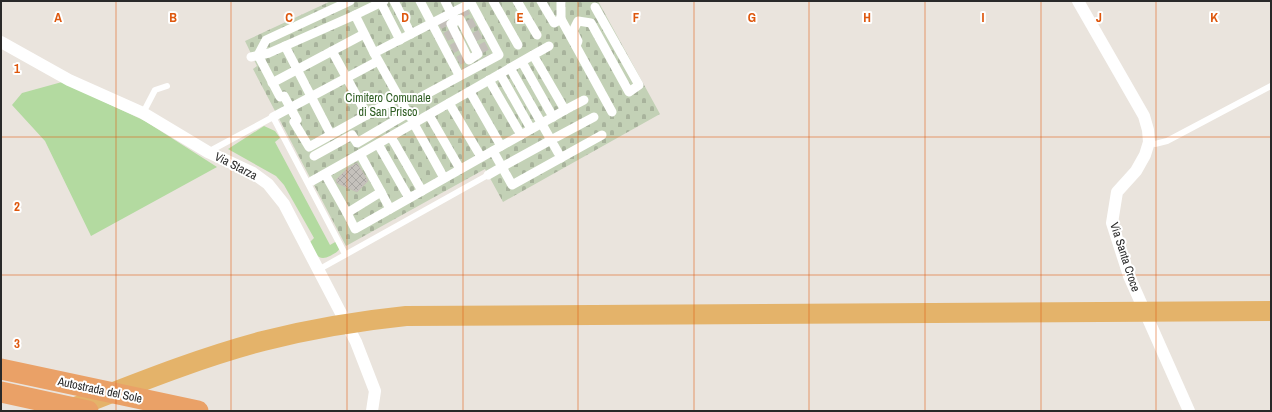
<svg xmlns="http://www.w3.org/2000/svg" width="1272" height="412" font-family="'Archivo Narrow',sans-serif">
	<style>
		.green { fill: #b3daa0 }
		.cemetery { fill: url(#cemetery-stones) }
		.building { fill: url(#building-cross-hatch); stroke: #c5c0b7 }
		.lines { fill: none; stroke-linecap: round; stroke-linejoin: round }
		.pedestrian-tunnel { stroke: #c3bfb9; stroke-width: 9; stroke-dasharray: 9 4.5; stroke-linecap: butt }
		.service { stroke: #fff; stroke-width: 6 }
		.pedestrian { stroke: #fff; stroke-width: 9 }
		.minor { stroke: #fff; stroke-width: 12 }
		.trunk { stroke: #e4b36a; stroke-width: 20 }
		.motorway { stroke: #eaa167; stroke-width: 21 }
		.grid { fill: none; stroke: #de570d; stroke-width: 1; stroke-opacity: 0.55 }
		.labels { text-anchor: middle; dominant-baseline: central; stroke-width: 4; stroke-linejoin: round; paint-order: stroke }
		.park-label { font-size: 12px; fill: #2e5d22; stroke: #fff }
		.street-label { font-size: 12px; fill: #292929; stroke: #fff }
		.grid-label { font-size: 13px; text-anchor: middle; font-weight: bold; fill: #de570d; stroke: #fff; stroke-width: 4; stroke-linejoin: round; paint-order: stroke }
	</style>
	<defs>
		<pattern id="cemetery-stones" width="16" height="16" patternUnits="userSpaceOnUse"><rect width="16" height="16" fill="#c3d1b6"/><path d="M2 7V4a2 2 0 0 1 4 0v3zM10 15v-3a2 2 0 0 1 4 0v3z" fill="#a8b39c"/></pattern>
		<pattern id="building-cross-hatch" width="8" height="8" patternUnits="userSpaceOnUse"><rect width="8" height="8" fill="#c5c1bc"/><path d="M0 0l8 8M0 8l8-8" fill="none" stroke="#a9a6a2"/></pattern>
	</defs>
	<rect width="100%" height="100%" fill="#eae4dd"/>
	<!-- green -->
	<g class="green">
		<polygon points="62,82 145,121 217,167 91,236 45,141 12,105 22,93"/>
		<path d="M264,126L275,131L280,138L275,142L330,245L337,241L340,248C338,252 335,253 330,256C318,262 314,253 309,243L314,238L284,185L276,176L228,149Z"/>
	</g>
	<!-- cemetery -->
	<polygon class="cemetery" points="331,1 598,1 660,114 503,202 485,169 346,246 253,69 257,66 245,41"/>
	<!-- building -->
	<polygon class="building" points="357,163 368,181 357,192 337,183 336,180 348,168"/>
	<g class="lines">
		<!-- pedestrian-tunnel -->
		<g class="pedestrian-tunnel">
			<polyline points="462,8 489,60"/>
			<polyline points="441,19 468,70"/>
		</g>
		<!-- service -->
		<g class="service">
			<polyline points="143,113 155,90 167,86"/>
			<polyline points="1149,142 1155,144 1167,141 1271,86"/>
			<polyline points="208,152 273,117 345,254"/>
			<polyline points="318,270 488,175"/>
		</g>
		<!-- pedestrian -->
		<g class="pedestrian">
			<polyline points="350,1 266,40 258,55 280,97 284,96 297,120 294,122 309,147 399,97"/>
			<polyline points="394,1 411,34"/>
			<polyline points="420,1 459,75"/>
			<polyline points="445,1 454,19"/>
			<polyline points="493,1 518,45"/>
			<polyline points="517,1 537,35"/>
			<polyline points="541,1 554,23 561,19 612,112"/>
			<polyline points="561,1 561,19"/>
			<polyline points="381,3 400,40"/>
			<polyline points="355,15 384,1"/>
			<polygon points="460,19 478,54 469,60 451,24"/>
			<polyline points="285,46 331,135"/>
			<polyline points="576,46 578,41 573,31 578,21 591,23 629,92 639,85 595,7"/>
			<polyline points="332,51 367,115"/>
			<polyline points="533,55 549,46"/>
			<polyline points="251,57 269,53 355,15 374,53"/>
			<polyline points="522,62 553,117"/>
			<polyline points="510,68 551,140 502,167 512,185 602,135"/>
			<polyline points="500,74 531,129"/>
			<polyline points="489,80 521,135"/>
			<polyline points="272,83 364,34"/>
			<polyline points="470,92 501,146"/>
			<polyline points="449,103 481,157"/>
			<polyline points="565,110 584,100"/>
			<polyline points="429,115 460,169"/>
			<polyline points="273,117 378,61"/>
			<polyline points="410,117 374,53 471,3 499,55 421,97"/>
			<polyline points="414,124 444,178"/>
			<polyline points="391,137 422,191"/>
			<polyline points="378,144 409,198"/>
			<polyline points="314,156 352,135 357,143 408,113"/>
			<polyline points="561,158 551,140 594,117"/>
			<polyline points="488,175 502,167 493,151"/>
			<polyline points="312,181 360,154 381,192 347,213 325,174"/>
			<polyline points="381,192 390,209"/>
			<polyline points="347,213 355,229 565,110 533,55 360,154"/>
		</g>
		<!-- minor -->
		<g class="minor">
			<polyline points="1078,1 1144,116 1148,130 1149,142 1145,155 1136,171 1117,192 1112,223 1129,276 1189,411"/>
			<polyline points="1,42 69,80 143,113 208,152 253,173 268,184 284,204 356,342 375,391 372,411"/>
		</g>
		<!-- trunk -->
		<path class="trunk" d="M65,411C130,386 195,359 263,341C310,329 357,321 406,316L1271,311"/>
		<!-- motorway -->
		<g class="motorway">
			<polyline points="1,369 198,411"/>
			<polyline points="1,392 88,411"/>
		</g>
	</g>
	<!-- grid -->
	<path class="grid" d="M116,1V411M231,1V411M347,1V411M463,1V411M578,1V411M694,1V411M809,1V411M925,1V411M1041,1V411M1156,1V411M1,137H1271M1,275H1271"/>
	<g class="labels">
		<!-- park labels -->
		<g class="park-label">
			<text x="388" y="98">Cimitero Comunale<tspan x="388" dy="14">di San Prisco</tspan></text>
		</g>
		<!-- street labels -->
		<g class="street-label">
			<text transform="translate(236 166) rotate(27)">Via Starza</text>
			<text transform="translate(1125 257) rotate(72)">Via Santa Croce</text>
			<text transform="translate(100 390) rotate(12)">Autostrada del Sole</text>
		</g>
	</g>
	<g class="grid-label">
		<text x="58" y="22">A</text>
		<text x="173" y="22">B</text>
		<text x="289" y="22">C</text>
		<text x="405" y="22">D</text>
		<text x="520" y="22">E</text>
		<text x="636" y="22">F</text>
		<text x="752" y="22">G</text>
		<text x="867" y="22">H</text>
		<text x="983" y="22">I</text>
		<text x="1099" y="22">J</text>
		<text x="1214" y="22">K</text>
		<text x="17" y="73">1</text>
		<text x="17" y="211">2</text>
		<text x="17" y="348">3</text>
	</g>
	<!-- border -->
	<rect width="1272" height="412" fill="none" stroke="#292929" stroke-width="4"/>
</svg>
